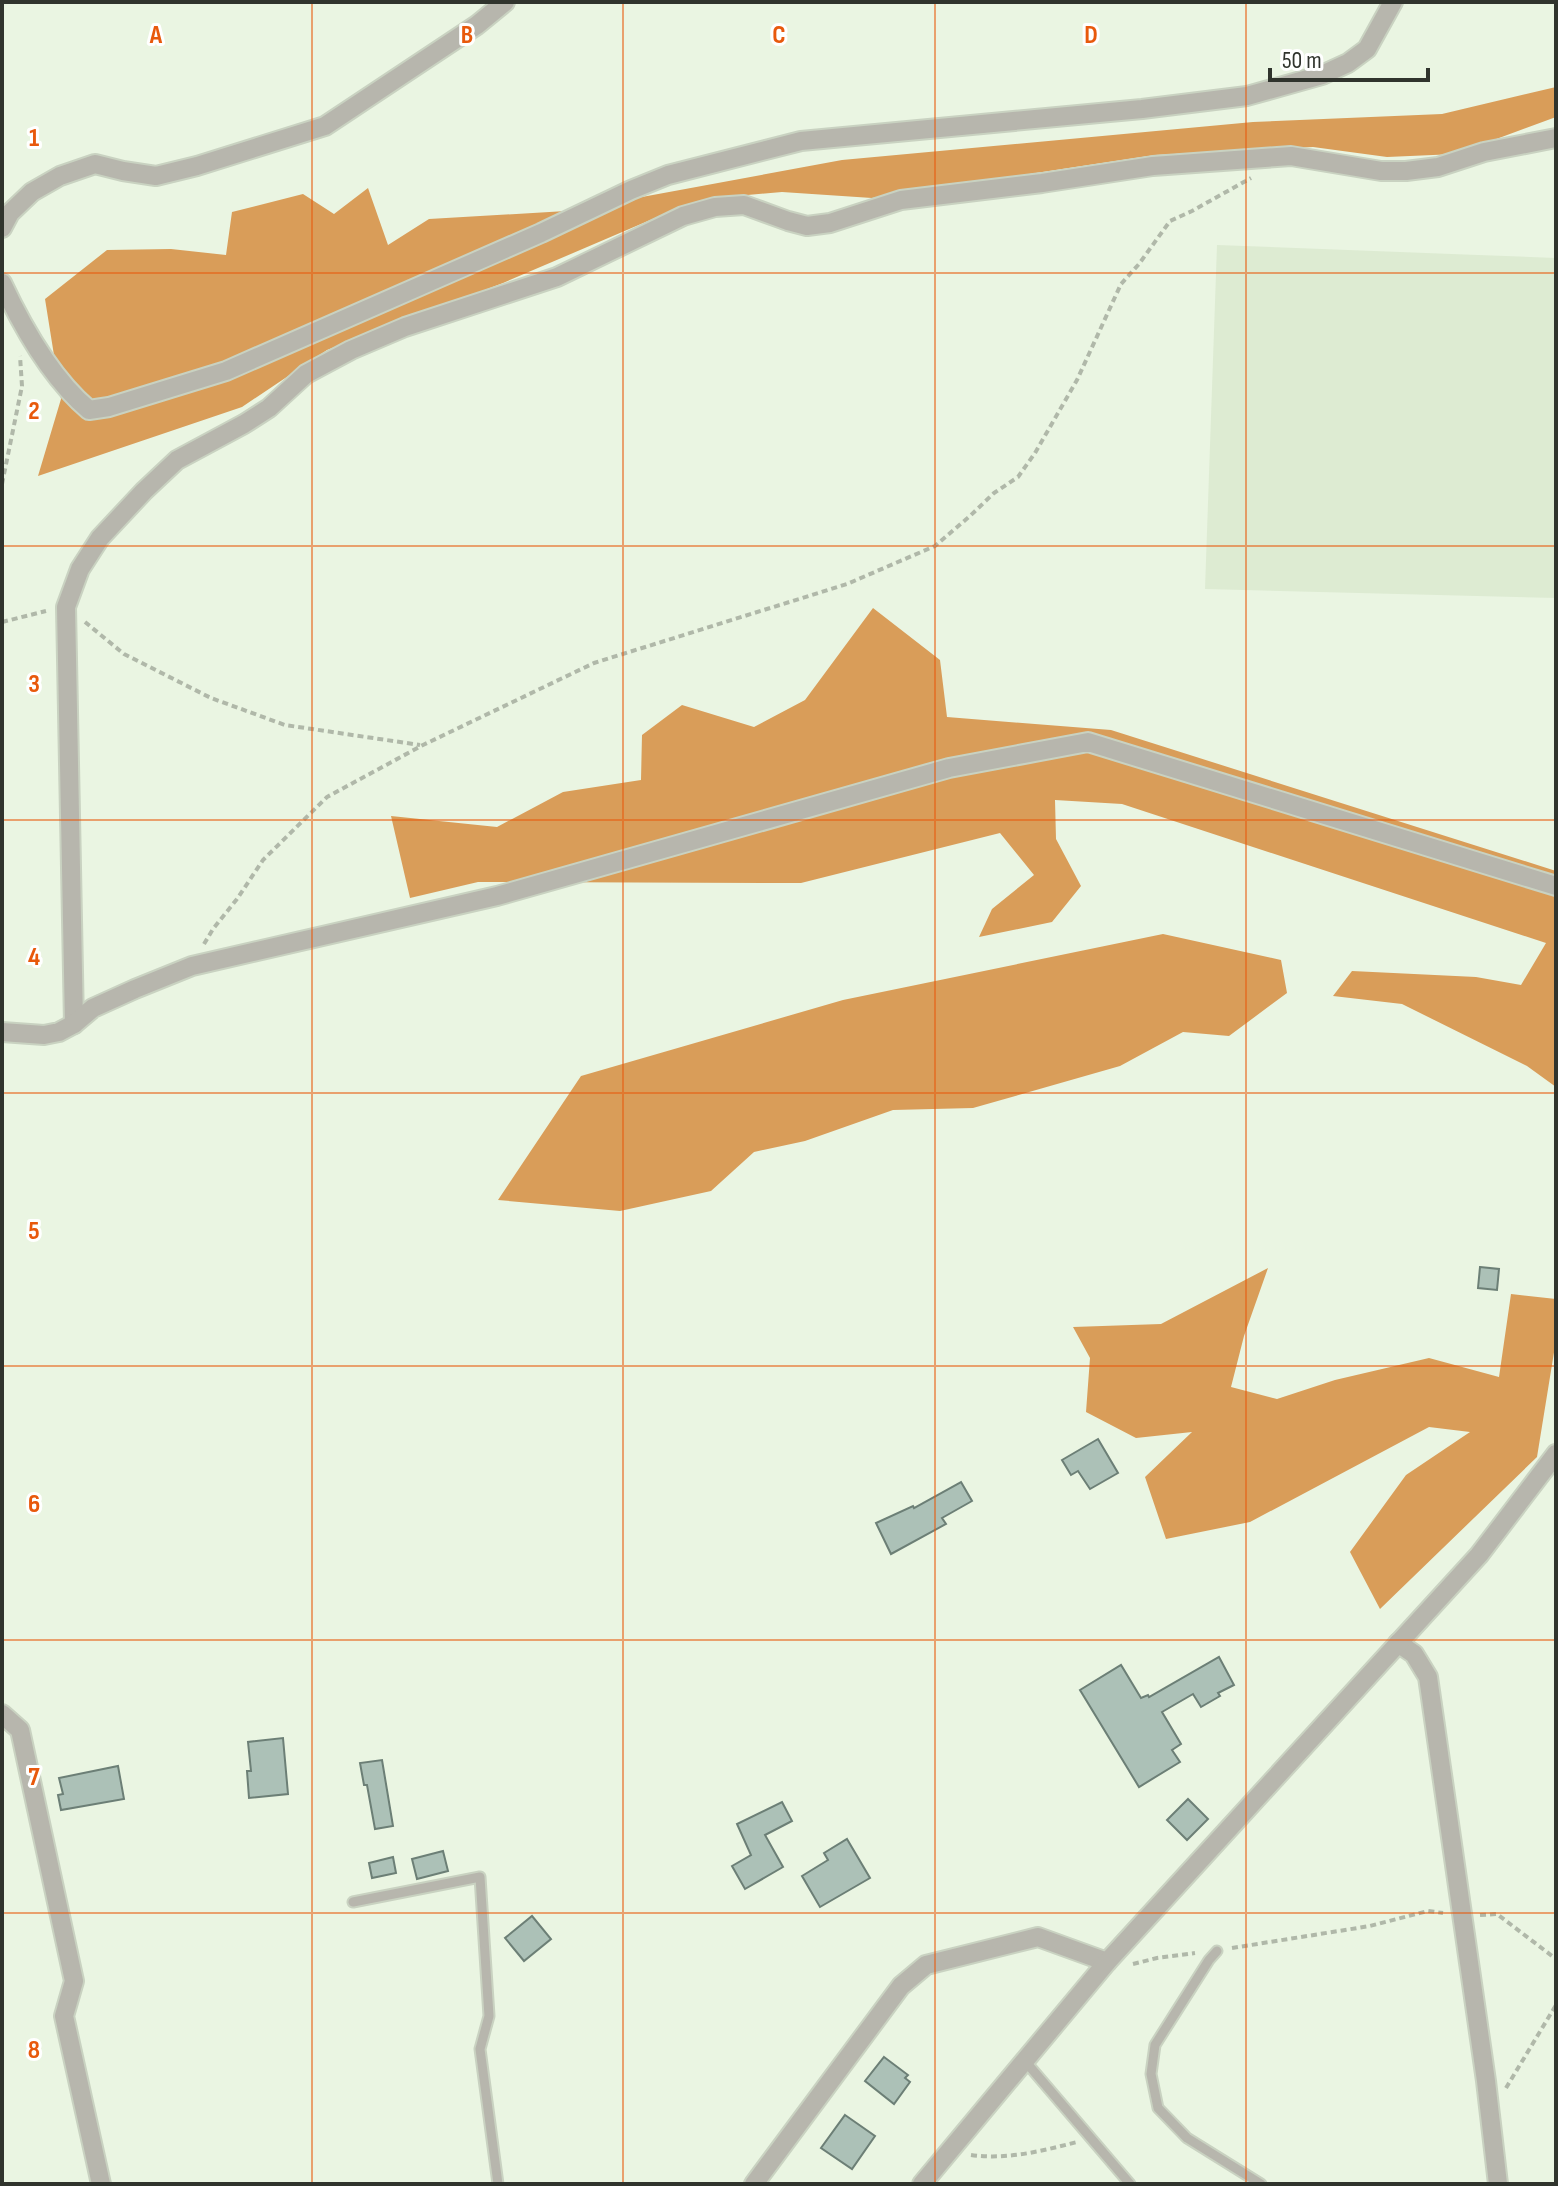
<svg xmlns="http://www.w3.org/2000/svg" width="1558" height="2186" font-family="'Sofia Sans Condensed',sans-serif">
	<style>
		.built { fill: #ddebd2 }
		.forest { fill: #d99d59 }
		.building { fill: #acc1b7; stroke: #6c7f76; stroke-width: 2 }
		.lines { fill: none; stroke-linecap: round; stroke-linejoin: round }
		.lane-casing { stroke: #c9d2c1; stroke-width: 13 }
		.street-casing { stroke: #c9d2c1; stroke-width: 22 }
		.path { stroke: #b0b8a9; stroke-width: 4; stroke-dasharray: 6 4; stroke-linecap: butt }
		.lane { stroke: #b7b6ad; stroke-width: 9 }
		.street { stroke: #b7b6ad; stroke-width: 18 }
		.grid { fill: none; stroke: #e8590c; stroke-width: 2; stroke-opacity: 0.55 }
		.grid-label { font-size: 26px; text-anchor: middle; font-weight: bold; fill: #e8590c; stroke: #fff; stroke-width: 6; stroke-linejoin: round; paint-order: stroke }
	</style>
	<rect width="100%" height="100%" fill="#eaf5e2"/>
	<!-- built -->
	<polygon class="built" points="1217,245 1556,258 1556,598 1205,589"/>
	<!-- forest -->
	<g class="forest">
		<polygon points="1556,87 1556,117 1456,154 1387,157 1313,147 1155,155 872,198 782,192 725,197 676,209 503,283 327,350 242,407 38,476 61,399 45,299 107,250 171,249 226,255 232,212 303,194 334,214 368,188 388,245 429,219 566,211 842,160 1253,122 1442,114"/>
		<polygon points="873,608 940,660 947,717 1111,730 1556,871 1556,1087 1527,1066 1402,1004 1333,996 1352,971 1476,977 1521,985 1546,943 1122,804 1055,800 1056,839 1081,886 1052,922 979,937 992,909 1034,875 1000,833 801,883 478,882 410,898 391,816 497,827 563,792 641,780 642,735 682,705 754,727 805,700"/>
		<polygon points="1163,934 1281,960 1287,993 1229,1036 1183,1032 1120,1066 973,1108 893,1110 805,1141 754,1152 711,1191 620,1211 498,1200 581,1076 843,1000"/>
		<polygon points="1268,1268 1244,1336 1231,1387 1277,1399 1335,1380 1429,1358 1499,1377 1511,1294 1556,1299 1556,1340 1537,1457 1380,1609 1350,1552 1406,1475 1470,1432 1429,1427 1250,1522 1166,1539 1145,1477 1192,1432 1136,1438 1086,1412 1090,1358 1073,1327 1161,1324"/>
	</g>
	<!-- building -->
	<g class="building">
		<polygon points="1480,1267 1499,1269 1497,1290 1478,1288"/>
		<polygon points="1098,1439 1118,1473 1090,1489 1078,1471 1071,1475 1062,1460"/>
		<polygon points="961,1482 972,1501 942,1518 946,1524 891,1554 876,1523 913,1506 914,1508"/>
		<polygon points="1219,1657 1234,1685 1218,1693 1220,1696 1201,1707 1193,1694 1162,1712 1181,1744 1172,1750 1180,1762 1139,1787 1080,1690 1121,1665 1141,1698 1148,1695 1149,1697"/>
		<polygon points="283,1738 288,1794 249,1798 247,1771 251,1771 248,1742"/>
		<polygon points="382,1760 393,1826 375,1829 367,1785 364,1785 360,1763"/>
		<polygon points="118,1766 124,1799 61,1810 58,1795 63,1794 59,1778"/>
		<polygon points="1188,1799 1208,1819 1187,1840 1167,1820"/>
		<polygon points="782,1802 792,1821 765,1835 783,1867 745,1889 732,1866 751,1855 737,1824"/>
		<polygon points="847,1839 870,1878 820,1907 802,1876 828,1860 824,1853"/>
		<polygon points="443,1851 448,1871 417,1879 412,1859"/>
		<polygon points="393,1857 396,1873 372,1878 369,1863"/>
		<polygon points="532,1916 551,1939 524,1961 505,1938"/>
		<polygon points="884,2057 908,2075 905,2078 910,2082 894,2104 865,2081"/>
		<polygon points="845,2115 875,2136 852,2169 821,2148"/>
	</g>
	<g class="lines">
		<!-- lane casing -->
		<g class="lane-casing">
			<g id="lane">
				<polyline points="353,1902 480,1877 489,2016 480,2049 498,2184"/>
				<polyline points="1217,1951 1209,1960 1155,2045 1151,2074 1158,2108 1187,2138 1261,2184"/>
				<polyline points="1025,2061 1130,2184"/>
			</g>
		</g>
		<!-- street casing -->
		<g class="street-casing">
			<g id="street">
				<polyline points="2,228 10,213 32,192 60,176 95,164 123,171 156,176 197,166 325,126 477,25 505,2"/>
				<path d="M2,283C22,326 52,379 89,410L109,407L226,371L541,233L631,190L668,175L801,141L1142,109L1247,96L1322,75L1348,63L1367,49L1393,2"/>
				<polyline points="74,1024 66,607 80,569 100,538 144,491 177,460 244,424 269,408 306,374 351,350 405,327 557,277 683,216 715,207 744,205 788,221 807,226 830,223 901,200 1042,183 1153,166 1291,156 1381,171 1406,171 1438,167 1484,152 1556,138"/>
				<polyline points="2,1032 44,1035 59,1032 74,1024 93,1008 135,989 192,966 497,896 949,768 1088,742 1556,886"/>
				<polyline points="1398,1643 1414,1654 1428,1677 1486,2081 1498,2184"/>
				<polyline points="2,1714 20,1730 74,1981 64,2016 101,2184"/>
				<polyline points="754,2184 901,1986 926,1965 1038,1937 1107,1962"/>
				<polyline points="922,2184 1107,1962 1479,1555 1556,1454"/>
			</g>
		</g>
		<!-- path -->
		<g class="path">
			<polyline points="2,484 22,386 20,356"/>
			<polyline points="2,622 46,611"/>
			<polyline points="85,622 124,654 211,698 285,725 420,745"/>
			<polyline points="204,944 213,929 237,899 263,860 327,797 423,745 594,663 847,584 935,546 970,516 994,493 1018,477 1035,453 1077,380 1121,284 1139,264 1170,221 1192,211 1251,178"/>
			<polyline points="1480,1915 1497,1914 1556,1959"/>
			<polyline points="1232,1948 1370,1926 1428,1911 1443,1913"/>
			<polyline points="1133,1964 1157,1958 1195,1953"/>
			<polyline points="1506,2088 1556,2005"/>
			<path d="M971,2155C1007,2160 1042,2151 1077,2142"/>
		</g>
		<!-- lane -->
		<use href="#lane" class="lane"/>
		<!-- street -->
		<use href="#street" class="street"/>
	</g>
	<!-- grid -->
	<path class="grid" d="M312,2V2184M623,2V2184M935,2V2184M1246,2V2184M2,273H1556M2,546H1556M2,820H1556M2,1093H1556M2,1366H1556M2,1640H1556M2,1913H1556"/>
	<g class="grid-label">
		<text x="156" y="43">A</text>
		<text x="467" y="43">B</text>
		<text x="779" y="43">C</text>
		<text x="1091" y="43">D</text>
		<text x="34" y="146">1</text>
		<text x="34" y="419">2</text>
		<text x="34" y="692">3</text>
		<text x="34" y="965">4</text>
		<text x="34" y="1239">5</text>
		<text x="34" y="1512">6</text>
		<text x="34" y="1785">7</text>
		<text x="34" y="2058">8</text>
	</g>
	<!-- border -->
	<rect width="1558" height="2186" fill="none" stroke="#30342d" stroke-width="8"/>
	<!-- scale -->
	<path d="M1270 68v12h158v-12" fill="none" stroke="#30342d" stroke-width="4"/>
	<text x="1282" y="68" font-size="24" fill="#30342d" stroke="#ffffff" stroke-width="6" paint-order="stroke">50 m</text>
</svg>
